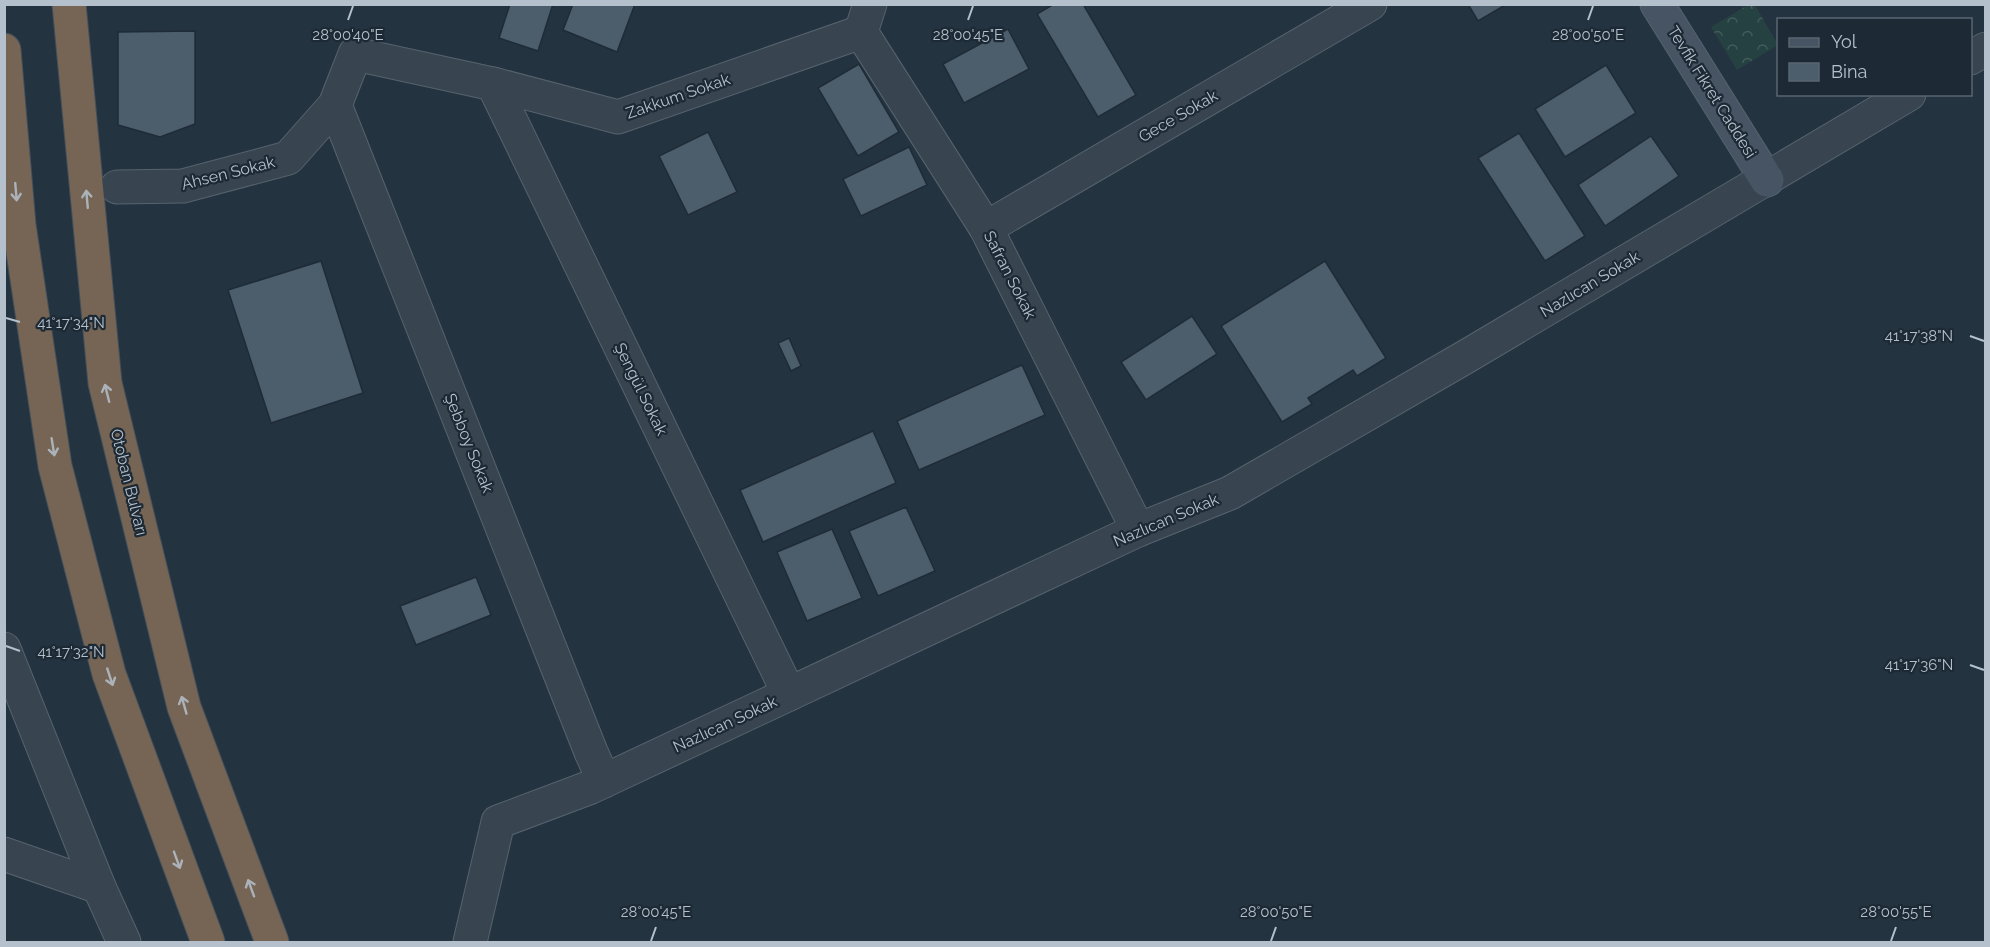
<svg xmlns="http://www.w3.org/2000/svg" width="1990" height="947" font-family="Raleway,sans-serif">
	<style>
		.park { fill: url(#park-crowns) }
		.building { fill: #4c5e6b; stroke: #1f2c37; stroke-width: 1.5 }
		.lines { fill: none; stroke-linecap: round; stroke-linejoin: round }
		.street-casing { stroke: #56636e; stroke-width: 35 }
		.secondary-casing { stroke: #56636e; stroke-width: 35 }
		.highway-casing { stroke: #43505b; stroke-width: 35 }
		.street { stroke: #384550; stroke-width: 33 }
		.secondary { stroke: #465463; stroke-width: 33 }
		.highway { stroke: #766554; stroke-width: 33 }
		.oneway { stroke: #abb2b9 }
		.ticks { fill: none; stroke: #b4c0cb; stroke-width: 2 }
		.labels { text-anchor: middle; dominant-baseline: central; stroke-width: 4.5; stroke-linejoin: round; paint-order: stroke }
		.street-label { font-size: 16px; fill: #b4c0cb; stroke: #1d2a35 }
		.ticks-label { font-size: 15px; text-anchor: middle; fill: #b4c0cb; stroke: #1d2a35; stroke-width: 4.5; stroke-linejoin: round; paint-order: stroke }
	</style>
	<defs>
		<pattern id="park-crowns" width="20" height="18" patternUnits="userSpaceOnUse" patternTransform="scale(1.5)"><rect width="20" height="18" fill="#264141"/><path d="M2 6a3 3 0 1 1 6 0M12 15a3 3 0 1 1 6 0" fill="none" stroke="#435b5b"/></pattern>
	</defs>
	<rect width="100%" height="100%" fill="#243340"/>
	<!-- park -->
	<polygon class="park" points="1748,5 1755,5 1778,45 1737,70 1711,27"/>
	<!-- building -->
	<g class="building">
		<polygon points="510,4 553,4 538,51 499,38"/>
		<polygon points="573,4 635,4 617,52 563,30"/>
		<polygon points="1054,4 1083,4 1136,95 1098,117 1037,14"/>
		<polygon points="1468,4 1507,4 1478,21"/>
		<polygon points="1008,29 1029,69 964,103 943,64"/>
		<polygon points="195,31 195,124 160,137 118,125 118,32"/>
		<polygon points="859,64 899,132 858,156 818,88"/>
		<polygon points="1606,65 1636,113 1565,157 1535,109"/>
		<polygon points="708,132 737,192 688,215 659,156"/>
		<polygon points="1519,133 1585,236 1545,261 1478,158"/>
		<polygon points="1651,136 1679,176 1605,226 1578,185"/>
		<polygon points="909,147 927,185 861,216 843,179"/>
		<polygon points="321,261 363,393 271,423 228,290"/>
		<polygon points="1325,261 1386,358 1357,376 1353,370 1308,398 1312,404 1282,422 1221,326"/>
		<polygon points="1192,316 1217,354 1146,400 1121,362"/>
		<polygon points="789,338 801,366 791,371 778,343"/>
		<polygon points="1022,365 1045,415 919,470 897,421"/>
		<polygon points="873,431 896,483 763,542 740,490"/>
		<polygon points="906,507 935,571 878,596 849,531"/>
		<polygon points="832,529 862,598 807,621 777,552"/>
		<polygon points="476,577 491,615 416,645 400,606"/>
	</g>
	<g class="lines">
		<!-- street casing -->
		<g class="street-casing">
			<g id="street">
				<polyline points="861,32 986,228 1138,530"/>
				<polyline points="861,32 870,4"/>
				<polyline points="1970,58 1986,49"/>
				<polyline points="493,84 789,694"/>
				<polyline points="335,105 591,752 604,781"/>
				<polyline points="117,187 183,186 288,158 335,105 355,54 493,84 618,117 861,32"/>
				<polyline points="986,228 1370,4"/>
				<polyline points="4,649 99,887 124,942"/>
				<polyline points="4,854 99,887"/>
				<polyline points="470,942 498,822 591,787 1138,530 1230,493 1462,359 1909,94"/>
			</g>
		</g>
		<!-- secondary casing -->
		<g class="secondary-casing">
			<polyline id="secondary" points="1657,4 1767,180"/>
		</g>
		<!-- highway casing -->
		<g class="highway-casing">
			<g id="highway">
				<polyline points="69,4 105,383 184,707 272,942"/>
				<polyline points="4,50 19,225 55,466 109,674 208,942"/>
			</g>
		</g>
		<!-- street -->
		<use href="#street" class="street"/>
		<!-- secondary -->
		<use href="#secondary" class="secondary"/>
		<!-- highway -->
		<use href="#highway" class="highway"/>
	</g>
	<!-- one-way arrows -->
	<defs><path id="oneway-shaft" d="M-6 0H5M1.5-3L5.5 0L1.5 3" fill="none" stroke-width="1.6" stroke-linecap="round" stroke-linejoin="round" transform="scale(1.5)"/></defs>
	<g class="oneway">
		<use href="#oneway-shaft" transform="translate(16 192) rotate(85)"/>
		<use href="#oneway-shaft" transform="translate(87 199) rotate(-95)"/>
		<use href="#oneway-shaft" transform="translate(107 393) rotate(-104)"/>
		<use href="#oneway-shaft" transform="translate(53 447) rotate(81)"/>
		<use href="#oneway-shaft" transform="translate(110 677) rotate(72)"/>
		<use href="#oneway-shaft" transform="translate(184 705) rotate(-106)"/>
		<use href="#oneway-shaft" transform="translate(177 860) rotate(70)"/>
		<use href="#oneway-shaft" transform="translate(251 888) rotate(-110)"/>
	</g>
	<!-- ticks -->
	<path class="ticks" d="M348,20L353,6M968,20L973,6M1588,20L1593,6M6,318L20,322M1970,336L1984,341M6,646L20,651M1970,665L1984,670M651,941L656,927M1271,941L1276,927M1891,941L1896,927"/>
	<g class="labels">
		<!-- street labels -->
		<g class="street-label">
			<text transform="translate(1712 92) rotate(58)">Tevfik Fikret Caddesi</text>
			<text transform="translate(678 96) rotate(-19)">Zakkum Sokak</text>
			<text transform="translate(1178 116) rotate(-30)">Gece Sokak</text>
			<text transform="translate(228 173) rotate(-14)">Ahsen Sokak</text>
			<text transform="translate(1010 275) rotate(63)">Safran Sokak</text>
			<text transform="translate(1590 284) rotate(-31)">Nazlıcan Sokak</text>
			<text transform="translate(641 389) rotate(64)">Şengül Sokak</text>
			<text transform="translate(469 443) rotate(68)">Şebboy Sokak</text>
			<text transform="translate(129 482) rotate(76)">Otoban Bulvarı</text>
			<text transform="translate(1166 520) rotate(-23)">Nazlıcan Sokak</text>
			<text transform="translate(725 724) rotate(-25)">Nazlıcan Sokak</text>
		</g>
	</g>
	<g class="ticks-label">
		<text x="348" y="40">28°00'40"E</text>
		<text x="968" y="40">28°00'45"E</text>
		<text x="1588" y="40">28°00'50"E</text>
		<text x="71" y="328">41°17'34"N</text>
		<text x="1919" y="341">41°17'38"N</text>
		<text x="71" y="657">41°17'32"N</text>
		<text x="1919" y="670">41°17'36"N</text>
		<text x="656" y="917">28°00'45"E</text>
		<text x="1276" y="917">28°00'50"E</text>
		<text x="1896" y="917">28°00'55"E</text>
	</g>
	<!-- border -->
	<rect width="1990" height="947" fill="none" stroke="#b4c0cb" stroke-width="12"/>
	<!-- legend -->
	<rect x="1777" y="18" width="195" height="78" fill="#1d2a35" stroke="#596671" stroke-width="1.5"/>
	<rect x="1789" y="38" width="30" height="9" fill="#465463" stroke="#596671" stroke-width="1.5"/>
	<text x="1831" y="48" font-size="18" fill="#b4c0cb">Yol</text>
	<rect x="1789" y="63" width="30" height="18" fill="#4c5e6b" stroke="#596671" stroke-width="1.5"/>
	<text x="1831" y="78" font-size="18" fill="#b4c0cb">Bina</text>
</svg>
